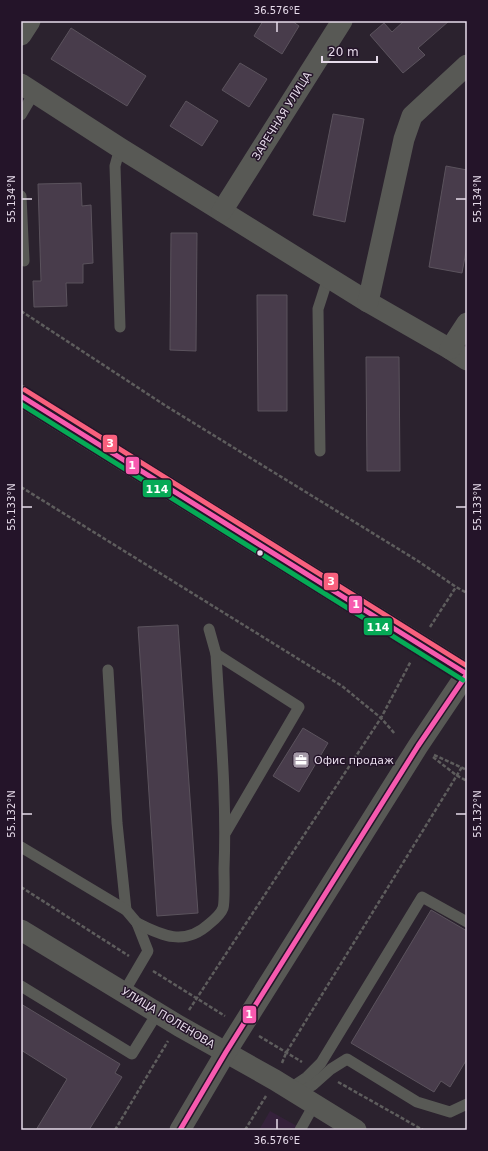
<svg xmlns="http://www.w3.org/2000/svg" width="488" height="1151" font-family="'DejaVu Sans',sans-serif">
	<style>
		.built { fill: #35213b }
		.building { fill: #483c4b; stroke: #5b535d }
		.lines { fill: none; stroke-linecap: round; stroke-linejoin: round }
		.path { stroke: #5e5d5d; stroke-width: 2.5; stroke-dasharray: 4 2; stroke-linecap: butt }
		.lane { stroke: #585955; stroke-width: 11 }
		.street { stroke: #585955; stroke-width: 21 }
		.secondary { stroke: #5a5d56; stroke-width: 22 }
		.bus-1-casing { stroke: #241429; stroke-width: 8 }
		.bus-2-casing { stroke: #241429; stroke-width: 8 }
		.bus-3-casing { stroke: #241429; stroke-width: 8 }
		.bus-1 { stroke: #f75aaf; stroke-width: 5 }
		.bus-2 { stroke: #06aa56; stroke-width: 5 }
		.bus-3 { stroke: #f8607d; stroke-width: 5 }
		.ticks { fill: none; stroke: #e6dbea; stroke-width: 1.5 }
		.bus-dot { fill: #e6dbea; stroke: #241429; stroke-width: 1.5 }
		.labels { text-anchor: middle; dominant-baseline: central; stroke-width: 3; stroke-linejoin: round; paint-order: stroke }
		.street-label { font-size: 11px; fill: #e6dbea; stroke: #241429 }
		.poi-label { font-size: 11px; fill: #e6dbea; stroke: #241429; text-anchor: start }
		.line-badge { stroke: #241429; stroke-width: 1.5 }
		.badge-label { font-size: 11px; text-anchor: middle; font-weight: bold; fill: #fff }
		.neatline { fill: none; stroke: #e6dbea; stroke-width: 1.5 }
		.ticks-label { font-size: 10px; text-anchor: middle; fill: #e6dbea }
	</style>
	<rect width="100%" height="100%" fill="#2b222e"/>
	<!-- built -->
	<polygon class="built" points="270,1111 304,1130 259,1130"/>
	<!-- building -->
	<g class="building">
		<polygon points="263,21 292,21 299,26 282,54 254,36"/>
		<polygon points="404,21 449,21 418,48 425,55 403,73 370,35 384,23 392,32"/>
		<polygon points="71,28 146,76 127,106 51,59"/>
		<polygon points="240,63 267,79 249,107 222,90"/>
		<polygon points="186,101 218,121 202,146 170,126"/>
		<polygon points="333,114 364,119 345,222 313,215"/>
		<polygon points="446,166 467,170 467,246 462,273 429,267"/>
		<polygon points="81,183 82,206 91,205 93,263 83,264 83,283 66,283 67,306 34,307 33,281 41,281 38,184"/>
		<polygon points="171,233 197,233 196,351 170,350"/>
		<polygon points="257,295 287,295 287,411 258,411"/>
		<polygon points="366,357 399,357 400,471 367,471"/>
		<polygon points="178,625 198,913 157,916 138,627"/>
		<polygon points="303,728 328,743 299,792 273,776"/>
		<polygon points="431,910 467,931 467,1059 450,1087 441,1081 434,1092 351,1043"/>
		<polygon points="21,1004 120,1064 115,1073 122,1077 89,1130 36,1130 67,1079 21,1050"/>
	</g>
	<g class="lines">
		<!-- path -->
		<g class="path">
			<polyline points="21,311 166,406 418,561 456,587 467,593"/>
			<polyline points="21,487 342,686 381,718 395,734"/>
			<polyline points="430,627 456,587"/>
			<polyline points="434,755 467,770"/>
			<polyline points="433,757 456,775 467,781"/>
			<polyline points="21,887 129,956"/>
			<polyline points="153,971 225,1016"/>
			<polyline points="189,1010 381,718 411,661"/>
			<polyline points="259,1036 302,1062"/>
			<polyline points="282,1063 286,1053 462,767"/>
			<polyline points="338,1082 423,1130"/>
			<polyline points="115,1130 168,1041"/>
			<polyline points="245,1130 266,1096"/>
		</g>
		<!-- lane -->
		<g class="lane">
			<polyline points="21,115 34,93"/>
			<polyline points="120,148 115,166 120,327"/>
			<polyline points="21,196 24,261"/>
			<polyline points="320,451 318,309 328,278"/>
			<polyline points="216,654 299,707 226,832"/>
			<polyline points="108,670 117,823 126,910"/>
			<polyline points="21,847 126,910 137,923 148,951 124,992"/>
			<path d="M137,923C162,936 185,946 209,924C214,920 221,914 223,908C225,902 224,877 224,869C227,797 220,725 216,654L209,629"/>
			<polyline points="21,986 132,1054 158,1012"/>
			<polyline points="289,1089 307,1077 321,1063 422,897 467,922"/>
			<polyline points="297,1094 313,1085 331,1069 347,1059 417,1102 450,1112 467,1104"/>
			<polyline points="300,1130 314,1105"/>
		</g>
		<!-- street -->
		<g class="street">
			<polyline points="21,35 30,21"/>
			<polyline points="21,84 120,148 368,302 450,349 467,360"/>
			<polyline points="222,211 342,21"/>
			<polyline points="368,302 404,139 412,116 467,65"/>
			<polyline points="450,349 467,323"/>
			<polyline points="21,930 179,1026 275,1080 356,1130"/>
			<polyline points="180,1130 226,1052 418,746 467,673"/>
		</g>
		<!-- secondary -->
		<polyline class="secondary" points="21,396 467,674"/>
		<!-- bus-1 casing -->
		<g class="bus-1-casing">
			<g id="bus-1">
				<polyline points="21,396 467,674"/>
				<polyline points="180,1130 226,1052 418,746 467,674"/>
			</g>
		</g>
		<!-- bus-2 casing -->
		<g class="bus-2-casing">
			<polyline id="bus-2" points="21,404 463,680"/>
		</g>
		<!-- bus-3 casing -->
		<g class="bus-3-casing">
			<polyline id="bus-3" points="25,390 467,666"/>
		</g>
		<!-- bus-1 -->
		<use href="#bus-1" class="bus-1"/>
		<!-- bus-2 -->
		<use href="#bus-2" class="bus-2"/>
		<!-- bus-3 -->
		<use href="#bus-3" class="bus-3"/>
	</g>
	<!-- ticks -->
	<path class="ticks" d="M277,22V32M22,199H32M456,199H466M22,507H32M456,507H466M22,814H32M456,814H466M277,1119V1129"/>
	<!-- icons -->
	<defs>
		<g id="office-square" transform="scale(0.9)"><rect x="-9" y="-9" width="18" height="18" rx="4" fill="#a59aa8" stroke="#241429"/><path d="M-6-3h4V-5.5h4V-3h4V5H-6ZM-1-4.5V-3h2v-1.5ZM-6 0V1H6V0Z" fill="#fff"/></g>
	</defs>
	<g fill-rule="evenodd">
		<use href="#office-square" x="301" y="760"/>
	</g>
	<!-- markers -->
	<circle class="bus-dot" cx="260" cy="553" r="3.5"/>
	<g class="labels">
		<!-- street labels -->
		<g class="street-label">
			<text transform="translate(282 116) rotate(-58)">ЗАРЕЧНАЯ УЛИЦА</text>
			<text transform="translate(168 1018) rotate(31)">УЛИЦА ПОЛЕНОВА</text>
		</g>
		<!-- poi labels -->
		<g class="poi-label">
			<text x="314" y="760">Офис продаж</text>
		</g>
	</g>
	<g class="line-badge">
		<rect x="102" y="434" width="16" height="19" rx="4" fill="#f8607d"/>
		<rect x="125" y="456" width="15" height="19" rx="4" fill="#f75aaf"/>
		<rect x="142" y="479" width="30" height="19" rx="4" fill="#06aa56"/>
		<rect x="323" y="572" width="16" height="19" rx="4" fill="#f8607d"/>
		<rect x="348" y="595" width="15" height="19" rx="4" fill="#f75aaf"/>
		<rect x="363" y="617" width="30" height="19" rx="4" fill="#06aa56"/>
		<rect x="242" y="1005" width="15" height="19" rx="4" fill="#f75aaf"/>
	</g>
	<g class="badge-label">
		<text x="110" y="447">3</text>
		<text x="132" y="469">1</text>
		<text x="157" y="493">114</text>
		<text x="331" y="585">3</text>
		<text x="356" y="608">1</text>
		<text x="378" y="631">114</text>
		<text x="249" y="1018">1</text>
	</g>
	<!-- border -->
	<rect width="488" height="1151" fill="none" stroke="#241429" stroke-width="44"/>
	<!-- scale -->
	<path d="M322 56v6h55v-6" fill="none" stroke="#e6dbea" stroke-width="2"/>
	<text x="328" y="56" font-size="12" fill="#e6dbea" stroke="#241429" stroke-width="3" paint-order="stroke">20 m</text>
	<rect x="22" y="22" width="444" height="1107" class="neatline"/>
	<g class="ticks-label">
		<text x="277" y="14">36.576°E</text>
		<text transform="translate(11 199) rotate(-90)" y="4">55.134°N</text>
		<text transform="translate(477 199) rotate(-90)" y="4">55.134°N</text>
		<text transform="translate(11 507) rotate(-90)" y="4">55.133°N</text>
		<text transform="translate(477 507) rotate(-90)" y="4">55.133°N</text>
		<text transform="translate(11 814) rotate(-90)" y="4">55.132°N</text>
		<text transform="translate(477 814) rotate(-90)" y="4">55.132°N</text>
		<text x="277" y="1144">36.576°E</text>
	</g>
</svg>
